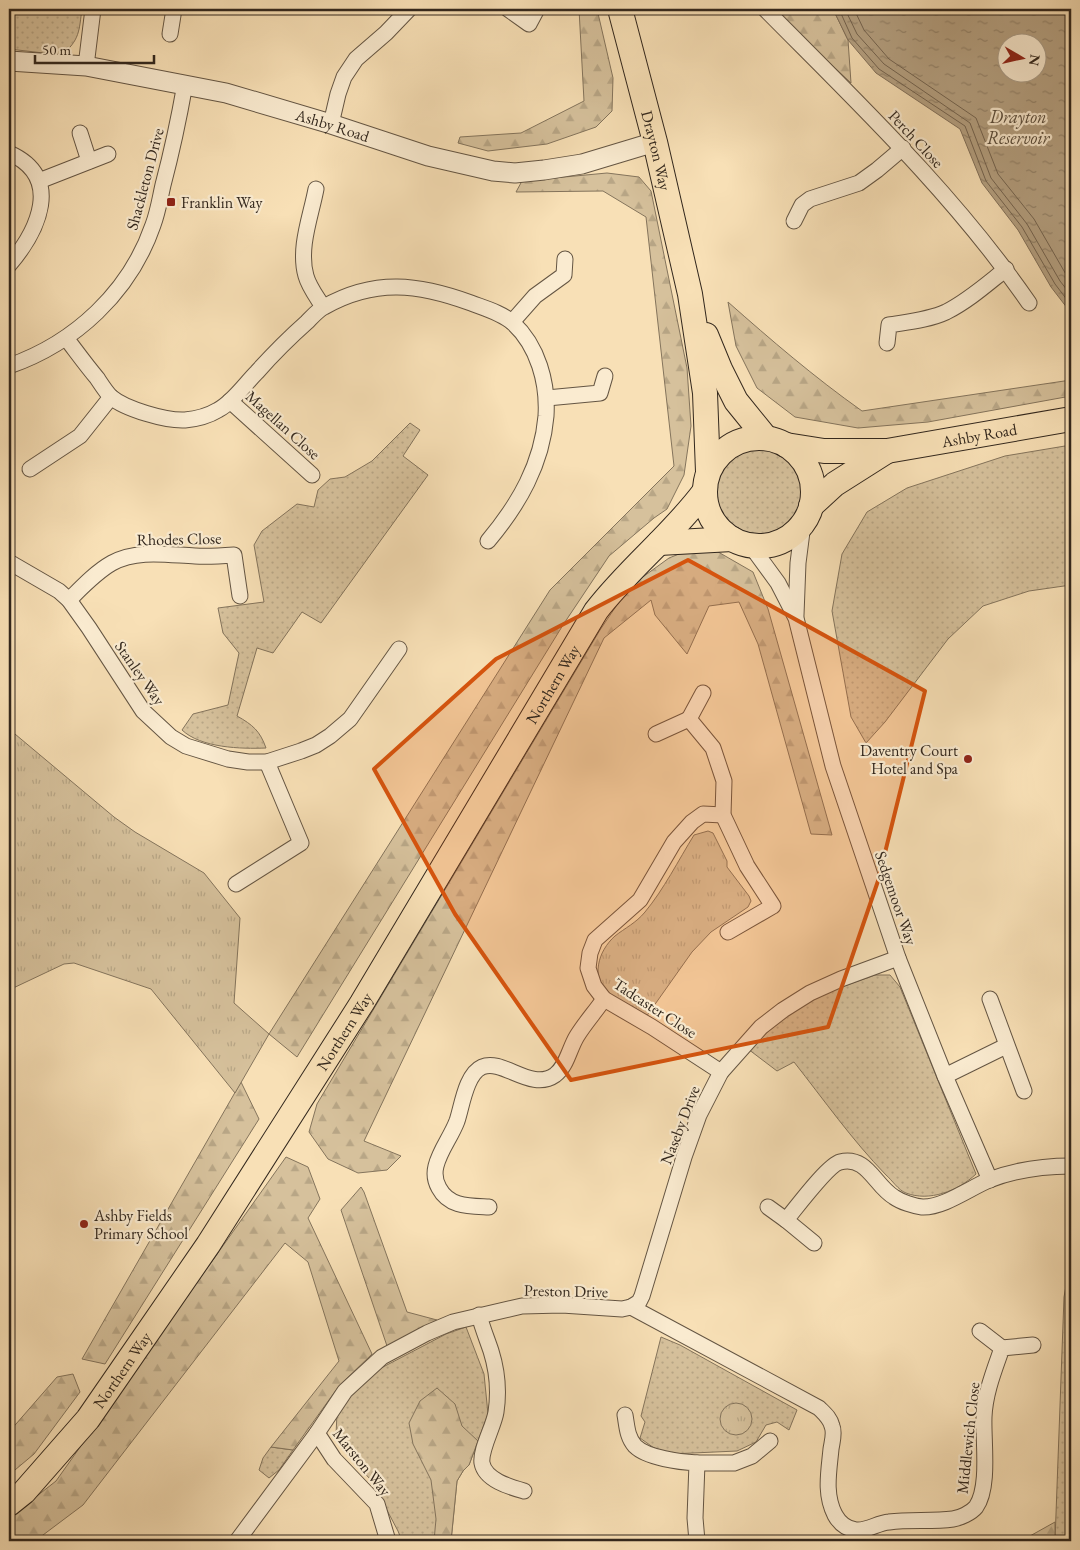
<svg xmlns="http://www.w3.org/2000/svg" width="1080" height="1550" font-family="'EB Garamond',serif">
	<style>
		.grass { fill: url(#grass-dots); stroke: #84745c }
		.forest { fill: url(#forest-firs); stroke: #84745c }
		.park { fill: url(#park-tufts); stroke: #84745c }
		.water { fill: url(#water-ripples); stroke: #81705a; fill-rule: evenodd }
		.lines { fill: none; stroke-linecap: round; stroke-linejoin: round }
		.shore { stroke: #746450; stroke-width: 1 }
		.minor-casing { stroke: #645543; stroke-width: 17 }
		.tertiary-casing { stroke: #645543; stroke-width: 21 }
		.primary-casing { stroke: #32271d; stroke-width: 26 }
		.minor { stroke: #faebd0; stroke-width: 15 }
		.tertiary { stroke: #faebd0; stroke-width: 19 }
		.primary { stroke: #f8e0b6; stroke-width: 24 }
		.marked { fill: #d6540e; fill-opacity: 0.2; stroke: #d6540e; stroke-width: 4; stroke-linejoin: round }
		.poi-dot { fill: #8f2418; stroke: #faebd0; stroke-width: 2 }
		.labels { text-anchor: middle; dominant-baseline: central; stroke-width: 4.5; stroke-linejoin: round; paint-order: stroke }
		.street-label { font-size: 16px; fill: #32271d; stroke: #faebd0 }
		.poi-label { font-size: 16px; fill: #32271d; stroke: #faebd0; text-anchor: start }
		.water-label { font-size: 18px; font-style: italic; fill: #594c3b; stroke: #faebd0 }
	</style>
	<defs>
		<pattern id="grass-dots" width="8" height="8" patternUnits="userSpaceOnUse" patternTransform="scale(1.25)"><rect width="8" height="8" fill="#d6c19c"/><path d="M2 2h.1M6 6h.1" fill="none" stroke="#b8a686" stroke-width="1.8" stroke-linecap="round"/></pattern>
		<pattern id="forest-firs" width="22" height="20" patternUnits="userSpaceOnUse" patternTransform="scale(1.25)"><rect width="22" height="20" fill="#d6c19c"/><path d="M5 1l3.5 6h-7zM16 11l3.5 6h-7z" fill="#b8a686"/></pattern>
		<pattern id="park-tufts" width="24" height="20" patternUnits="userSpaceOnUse" patternTransform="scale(1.25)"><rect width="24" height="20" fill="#d6c19c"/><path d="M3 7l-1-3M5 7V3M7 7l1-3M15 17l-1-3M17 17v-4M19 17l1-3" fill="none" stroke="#b8a686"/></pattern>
		<pattern id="water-ripples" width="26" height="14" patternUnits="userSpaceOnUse" patternTransform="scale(1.25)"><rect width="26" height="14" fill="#b5a182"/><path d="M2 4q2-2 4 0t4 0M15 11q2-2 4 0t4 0" fill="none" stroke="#94836a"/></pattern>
	</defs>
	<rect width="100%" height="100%" fill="#f8e0b6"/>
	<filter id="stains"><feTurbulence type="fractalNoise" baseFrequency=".004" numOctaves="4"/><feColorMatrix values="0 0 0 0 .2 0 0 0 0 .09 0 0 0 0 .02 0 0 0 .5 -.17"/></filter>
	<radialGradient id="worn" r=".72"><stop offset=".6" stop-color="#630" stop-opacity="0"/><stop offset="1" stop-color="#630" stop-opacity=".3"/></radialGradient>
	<!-- grass -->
	<g class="grass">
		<path d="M9,9H82C79,30 80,41 61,55L9,49Z"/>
		<path d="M410,423L420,430L403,456L428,475L321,623L302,612L273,653L257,648L237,716C253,725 260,731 266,748C241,749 201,748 182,730L193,714L228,705L239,653L223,633L218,608L264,602L254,545L262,531L297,504L314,507L318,490L330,479L345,477L372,461Z"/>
		<polygon points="1071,445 1071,585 1029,591 983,606 948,639 885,722 866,743 851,717 832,611 842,554 867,512 907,488 1005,456"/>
		<circle cx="759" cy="491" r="43"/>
		<path d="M875,975H890L900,987L976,1174C958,1191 929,1202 906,1193C898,1190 892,1180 886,1175C852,1140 824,1100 794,1062L777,1071L748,1049L793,1010L830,991Z"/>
		<polygon points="1071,1258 1071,1541 1055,1541 1064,1297"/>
		<polygon points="466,1327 484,1374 488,1414 469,1465 463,1471 457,1481 451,1541 402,1541 398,1531 371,1480 343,1450 336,1435 337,1413 364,1377 446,1334"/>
		<polygon points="661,1337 680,1345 797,1410 789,1430 777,1422 766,1425 756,1442 737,1451 671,1454 654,1448 640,1438 645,1422 641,1416"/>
		<polygon points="271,1447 293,1450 279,1470 269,1478 259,1470 263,1458"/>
	</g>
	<!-- forest -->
	<g class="forest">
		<polygon points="579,9 597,9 613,78 612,111 596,127 547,144 488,151 458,143 460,137 521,133 584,101"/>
		<polygon points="772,9 833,9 848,40 851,83"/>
		<polygon points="607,173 639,177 651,191 687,368 691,426 684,475 667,509 654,518 609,556 563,625 297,1057 269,1034 550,590 674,466 646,217 603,191 516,192 522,181"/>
		<path d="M728,302C771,340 814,377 862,411L1071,380V396L928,422L858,428L795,417L757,388L736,346Z"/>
		<polygon points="713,549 753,572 768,609 832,835 811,834 758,644 739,602 709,606 687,654 655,615 651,600 604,638 364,1141 401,1156 387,1170 358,1173 328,1159 309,1132 317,1104 600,630 629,587 669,558 684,552"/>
		<polygon points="241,1082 259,1119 105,1364 82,1359"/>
		<polygon points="286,1157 308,1167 320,1199 308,1218 372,1354 339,1386 293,1450 271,1447 339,1361 308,1262 285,1243 83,1505 35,1541 9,1541 9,1518 56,1481"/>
		<polygon points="361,1187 364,1192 407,1312 437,1320 387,1346 341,1210"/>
		<polygon points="73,1374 80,1392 34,1454 9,1475 9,1432 57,1377"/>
		<polygon points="437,1388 455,1404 462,1426 478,1441 469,1465 463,1471 457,1481 451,1541 434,1541 436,1519 431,1480 413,1444 409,1423 420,1401"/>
		<polygon points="1055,1522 1055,1541 1021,1541"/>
	</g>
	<!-- park -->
	<g class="park">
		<polygon points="9,729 114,817 135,832 204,873 240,918 234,1003 269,1034 235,1093 151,989 74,963 64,964 9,990"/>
		<path d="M708,831L713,833L727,861V867L749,896L751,901L748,907L711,932L692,952L646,1017C635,1011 618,1004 609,996C590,978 598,951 615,936C625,928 636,923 645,912C664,889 678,861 694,835Z"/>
		<circle cx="736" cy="1419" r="16"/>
	</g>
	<!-- water -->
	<path class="water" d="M833,9H1071V313L1051,287L1018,230L982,183L960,129L876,73L848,40ZM1008,42H1038V72H1008Z"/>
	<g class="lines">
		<!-- shore -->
		<g class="shore">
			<polyline points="839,9 852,38 879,69 965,126 986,181 1022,227 1055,284 1071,305"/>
			<polyline points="845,9 857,34 884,64 970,123 991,178 1027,224 1060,281 1071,295"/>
			<polyline points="854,9 864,30 889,59 976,118 998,174 1034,219 1071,283"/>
		</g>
		<!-- minor casing -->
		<g class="minor-casing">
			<g id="minor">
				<polyline points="508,9 529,24 537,9"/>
				<path d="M765,9C857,102 954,194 1029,303"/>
				<polyline points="170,34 174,9"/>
				<polyline points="86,66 93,9"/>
				<polyline points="331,124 338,94 344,77 356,59 386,33 409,9"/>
				<polyline points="80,133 89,161"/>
				<path d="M9,153C64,177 38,231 9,265"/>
				<polyline points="39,181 108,154"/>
				<path d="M316,189C311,216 298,248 306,276C309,287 317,297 323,307"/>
				<polyline points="794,221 802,205 810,199 859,183 877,170 903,148"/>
				<polyline points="512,322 535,296 564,275 565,259"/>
				<path d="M66,338C76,351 86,365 97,378C101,384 106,392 111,397C125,409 166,421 185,420C196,419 208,416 218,410C233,402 245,384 257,372C273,354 289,338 307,322C312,317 318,310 324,307C375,278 419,284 471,303C484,308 502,313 513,323C538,346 548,383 546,416C542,464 519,504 488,541"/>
				<path d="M887,343L889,325C907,322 929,320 946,312C968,301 987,284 1006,269"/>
				<path d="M9,366C75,343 130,292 153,225C158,212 160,198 163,185C172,151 179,118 185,84"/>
				<polyline points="547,398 600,393 605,376"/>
				<polyline points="230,401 312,475"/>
				<polyline points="30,469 80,436 111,397"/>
				<polyline points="751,546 778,583 796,618 833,766 898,958 945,1076 990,1180"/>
				<polyline points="9,562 59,591 69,600 89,628 143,711 171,737 186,746 228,759 248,762 267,762 301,751 316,745 330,736 350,719 399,649"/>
				<path d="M69,600C82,587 96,572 112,563C137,549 169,555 195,556C208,557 221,556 234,555L240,596"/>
				<polyline points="796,615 798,563 803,524"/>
				<polyline points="703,693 689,719 713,748 724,781 723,815 747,866 773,906 728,932"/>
				<polyline points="656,734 689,719"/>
				<polyline points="236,884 301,843 267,762"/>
				<polyline points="990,999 1024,1091"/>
				<polyline points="721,1072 652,1027 604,999 594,986 588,968 590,953 595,940 640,900 674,842 692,822 703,814 723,815"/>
				<polyline points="945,1076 1006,1046"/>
				<path d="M489,1207C469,1206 449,1207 439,1188C435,1181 434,1174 436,1166C440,1150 451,1137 457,1121C462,1106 466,1074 482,1067C503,1058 531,1092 555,1075C567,1066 569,1049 577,1036C585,1023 595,1012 604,999"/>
				<polyline points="768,1207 786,1220"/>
				<path d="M814,1243L786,1220C796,1208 828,1165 840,1162C867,1155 875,1186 894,1197C901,1202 914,1206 922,1207C943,1208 970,1188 989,1180C1015,1170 1044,1166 1071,1166"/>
				<polyline points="631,1307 639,1302 642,1296 684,1157 699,1115 721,1072 761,1027 783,1010 810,993 841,979 898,958"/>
				<path d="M479,1315C482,1327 487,1339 491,1351C497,1370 499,1392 496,1412C494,1426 480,1450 482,1463C485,1480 510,1487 524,1491"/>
				<polyline points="980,1331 1002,1348"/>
				<path d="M625,1415C627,1426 627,1437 635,1446C647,1458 680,1462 697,1463L695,1518L697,1541"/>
				<polyline points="317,1433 334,1459 377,1504 388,1541"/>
				<polyline points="697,1463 734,1463 752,1456 770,1441"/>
				<path d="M237,1541L317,1433L345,1391L382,1357L427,1333L453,1322L522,1306L562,1305L622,1309L631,1307L819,1408C825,1414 830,1418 832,1426C835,1433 832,1442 831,1449C829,1471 824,1494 835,1515C840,1524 846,1529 856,1530C868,1531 877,1523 889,1522C910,1519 932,1522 953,1519C960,1518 971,1513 976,1507C990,1487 983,1441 984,1417C985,1393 994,1371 1002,1348L1033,1345"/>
			</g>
		</g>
		<!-- tertiary casing -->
		<g class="tertiary-casing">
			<g id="tertiary">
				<path id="s1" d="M9,61L86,66L226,93L331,124L428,156L493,171L515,173L544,170L582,164L655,142"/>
			</g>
		</g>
		<!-- primary casing -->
		<g class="primary-casing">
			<g id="primary">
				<path id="s2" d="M620,9L655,142L690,294L705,393L708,472"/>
				<polyline points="706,335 720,369 736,401 766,438"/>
				<circle cx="759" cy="492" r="54"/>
				<path id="s3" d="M786,445L824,451H887L1071,419"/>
				<polyline points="811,506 835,484 887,451"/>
				<polyline points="659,543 732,539"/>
				<path id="s4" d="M9,1504L24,1492L88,1419L208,1245L362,1003L596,611C629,568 672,535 704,492"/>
			</g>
		</g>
		<!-- minor -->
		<use href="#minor" class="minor"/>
		<!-- tertiary -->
		<use href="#tertiary" class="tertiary"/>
		<!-- primary -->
		<use href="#primary" class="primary"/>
	</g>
	<!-- marked area -->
	<path class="marked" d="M688,560L925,691L878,881L828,1027L571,1080L455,914L374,769L496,659Z"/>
	<!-- markers -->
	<g class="poi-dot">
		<rect x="166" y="197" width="10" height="10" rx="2.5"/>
		<circle cx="968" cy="759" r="5"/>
		<circle cx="84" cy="1224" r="5"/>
	</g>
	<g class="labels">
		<!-- street labels -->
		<g class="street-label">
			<text stroke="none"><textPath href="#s1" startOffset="331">Ashby Road</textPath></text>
			<text transform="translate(916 139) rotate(47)">Perch Close</text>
			<text stroke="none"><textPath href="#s2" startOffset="146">Drayton Way</textPath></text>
			<text transform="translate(145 179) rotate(-75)">Shackleton Drive</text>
			<text transform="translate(283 425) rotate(42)">Magellan Close</text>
			<text stroke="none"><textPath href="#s3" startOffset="195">Ashby Road</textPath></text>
			<text transform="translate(179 539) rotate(-1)">Rhodes Close</text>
			<text transform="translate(140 673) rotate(55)">Stanley Way</text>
			<text stroke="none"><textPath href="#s4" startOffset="986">Northern Way</textPath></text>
			<text transform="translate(896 898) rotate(71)">Sedgemoor Way</text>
			<text transform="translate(655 1008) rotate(33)">Tadcaster Close</text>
			<text stroke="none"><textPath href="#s4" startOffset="581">Northern Way</textPath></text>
			<text transform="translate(680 1125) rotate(-69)">Naseby Drive</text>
			<text transform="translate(566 1291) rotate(1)">Preston Drive</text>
			<text stroke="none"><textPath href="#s4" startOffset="176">Northern Way</textPath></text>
			<text transform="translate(968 1438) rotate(-84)">Middlewich Close</text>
			<text transform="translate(362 1462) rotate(51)">Marston Way</text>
		</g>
		<!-- poi labels -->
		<g class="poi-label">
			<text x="181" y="202">Franklin Way</text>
			<text x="958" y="750" text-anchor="end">Daventry Court<tspan x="958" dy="18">Hotel and Spa</tspan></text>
			<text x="94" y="1215">Ashby Fields<tspan x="94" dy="18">Primary School</tspan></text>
		</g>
		<!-- water labels -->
		<g class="water-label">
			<text x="1018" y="116">Drayton<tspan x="1018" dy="21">Reservoir</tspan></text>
		</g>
	</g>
	<!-- margin -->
	<rect width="1080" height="1550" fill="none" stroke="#f8e0b6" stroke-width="30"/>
	<rect x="10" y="10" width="1060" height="1530" fill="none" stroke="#32271d" stroke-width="2.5"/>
	<rect x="15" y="15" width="1050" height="1520" fill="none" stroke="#32271d"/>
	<!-- north arrow -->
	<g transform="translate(1022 58) rotate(99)"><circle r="24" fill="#faebd0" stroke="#aa9d88"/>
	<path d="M0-4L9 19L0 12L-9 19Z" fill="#8f2418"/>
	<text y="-8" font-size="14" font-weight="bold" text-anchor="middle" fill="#32271d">N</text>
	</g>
	<!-- scale -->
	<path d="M35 55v8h119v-8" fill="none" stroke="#32271d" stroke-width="2.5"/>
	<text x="42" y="55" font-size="15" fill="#32271d" stroke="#faebd0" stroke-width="4" paint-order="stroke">50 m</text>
	<rect width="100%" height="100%" filter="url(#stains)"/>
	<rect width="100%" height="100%" fill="url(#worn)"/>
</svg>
